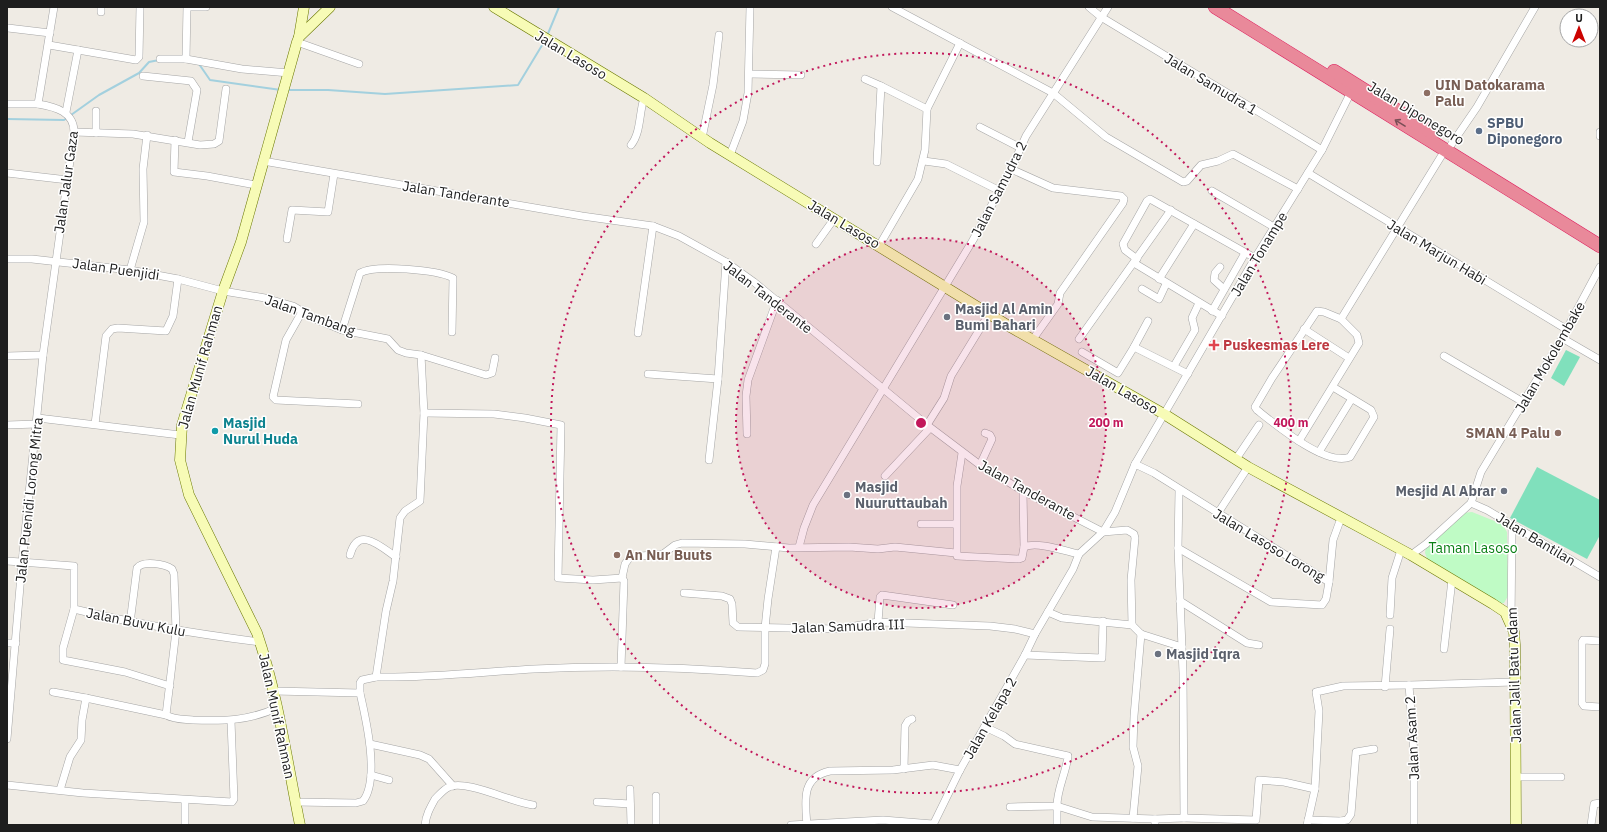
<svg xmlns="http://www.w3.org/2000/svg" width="1607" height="832" font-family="'IBM Plex Sans',sans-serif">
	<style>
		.park { fill: #bffbc5 }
		.pitch { fill: #80e0bc }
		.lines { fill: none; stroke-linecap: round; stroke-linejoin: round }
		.stream { stroke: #a3d0de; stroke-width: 2 }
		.street-casing { stroke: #a5a5a5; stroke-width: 8 }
		.secondary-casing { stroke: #6a7802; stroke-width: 11 }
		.highway-casing { stroke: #de205f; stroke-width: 14 }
		.street { stroke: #fff; stroke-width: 7 }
		.secondary { stroke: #f7fbb6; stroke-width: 10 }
		.highway { stroke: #e9899a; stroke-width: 13 }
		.oneway { stroke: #794e56 }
		.ring { fill: none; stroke: #c2185b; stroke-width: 2; stroke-dasharray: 2 4 }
		.education-dot { fill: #8d6e63; stroke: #fff; stroke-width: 1.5 }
		.service-dot { fill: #5c6f8a; stroke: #fff; stroke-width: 1.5 }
		.worship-dot { fill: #6b7280; stroke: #fff; stroke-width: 1.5 }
		.health-dot { fill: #e0444e; stroke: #fff; stroke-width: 1.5 }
		.culture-dot { fill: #0f9aa8; stroke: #fff; stroke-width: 1.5 }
		.labels { text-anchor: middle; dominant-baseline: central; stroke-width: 3; stroke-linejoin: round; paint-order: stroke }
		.street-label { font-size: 14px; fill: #1e1e1e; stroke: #fff }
		.education-label { font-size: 14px; font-weight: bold; fill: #785e54; stroke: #fff; text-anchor: start }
		.service-label { font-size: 14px; font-weight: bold; fill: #4e5e75; stroke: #fff; text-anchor: start }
		.worship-label { font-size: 14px; font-weight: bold; fill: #5b616d; stroke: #fff; text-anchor: start }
		.health-label { font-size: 14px; font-weight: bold; fill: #be3a42; stroke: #fff; text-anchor: start }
		.culture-label { font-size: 14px; font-weight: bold; fill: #0d838f; stroke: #fff; text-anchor: start }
		.park-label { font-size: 14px; fill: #097f14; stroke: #fff }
		.centre { fill: #c2185b; stroke: #fff; stroke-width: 2 }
		.ring-label { font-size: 12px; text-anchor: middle; font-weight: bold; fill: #c2185b; stroke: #fff; stroke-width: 3; stroke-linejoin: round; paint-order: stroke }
	</style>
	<rect width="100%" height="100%" fill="#efebe4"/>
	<!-- park -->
	<polygon class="park" points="1472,512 1502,524 1507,532 1508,596 1504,603 1499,603 1428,561 1425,553 1426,546 1462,513"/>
	<!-- pitch -->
	<g class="pitch">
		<polygon points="1566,350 1580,357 1564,386 1551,378"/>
		<polygon points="1537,467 1600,500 1600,535 1587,559 1510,518"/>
	</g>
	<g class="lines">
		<!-- stream -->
		<g class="stream">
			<polyline points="547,36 559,7"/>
			<polyline points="199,64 210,80 281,90"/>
			<polyline points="288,90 328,90 385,94 518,85 544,42"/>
			<polyline points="71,115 99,95 139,73 149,62 159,60"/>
			<polyline points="7,119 64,120 67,118"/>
		</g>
		<!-- street casing -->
		<g class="street-casing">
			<g id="street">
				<polyline points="101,7 101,12"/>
				<polyline points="191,7 206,7"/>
				<polyline points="892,7 1053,93 1106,137 1183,182 1187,181 1201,165 1218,161 1233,154 1298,189"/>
				<polyline points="1089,7 1101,17 1322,150"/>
				<polyline points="8,28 50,33"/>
				<polyline points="297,42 359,64"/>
				<polyline points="49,45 136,60 139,57 140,7"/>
				<polyline points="160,59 186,59 242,69 289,73"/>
				<polyline points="186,59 187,7"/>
				<polyline points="749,74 801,75"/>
				<polyline points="143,76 191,81 197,90 188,142"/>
				<polyline points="865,79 881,86"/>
				<polyline points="7,104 38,104"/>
				<polyline points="66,112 78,50"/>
				<polyline points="980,127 1021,148"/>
				<polyline points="74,132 133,134 200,145 214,144 219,141 226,89"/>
				<polyline points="1600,132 1600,136"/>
				<polyline points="96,133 96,111"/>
				<polyline points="702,138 713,85 719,35"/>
				<polyline points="175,140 174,172 207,176 256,185"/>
				<path d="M631,145C641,133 639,113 644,98"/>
				<polyline points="1451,145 1477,107 1535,7"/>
				<polyline points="730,155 743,121 748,93 750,7"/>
				<polyline points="263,161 582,216 653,226 679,236 726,262 754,282 927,425 980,465 1023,491 1103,532 1127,530 1134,534 1135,538 1131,580 1132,625"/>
				<polyline points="924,161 946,164 1000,191"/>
				<polyline points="877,162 881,86 927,109"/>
				<polyline points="1011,169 1053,188 1121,196 1124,199 1123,203 1060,293 1058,304 1033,339"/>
				<polyline points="7,173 68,180"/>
				<polyline points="1308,173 1566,329"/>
				<polyline points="1212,191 1274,227"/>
				<polyline points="287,239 292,210 328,212 334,174"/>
				<polyline points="816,244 834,219"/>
				<polyline points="879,246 918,179 925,150 927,109 960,43"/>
				<polyline points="7,259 32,259 130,270 178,279 223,291 265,298 293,306 315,319 342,330 388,339 398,350 406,353 421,355 486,375 492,373 495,358"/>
				<polyline points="1137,259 1125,250 1123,244 1147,201 1150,199 1255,258"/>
				<polyline points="1134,263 1222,316"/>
				<polyline points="1220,267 1215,273 1214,280 1224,289"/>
				<polyline points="130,270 144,222 143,169 147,135"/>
				<polyline points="1159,279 1194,224"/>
				<polyline points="1142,289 1159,299 1166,284"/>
				<polyline points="303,310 286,340 273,397 276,400 358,404"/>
				<polyline points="1212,311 1245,253"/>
				<polyline points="1148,321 1134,347 1188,374"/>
				<polyline points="1304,329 1349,358"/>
				<path d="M342,330L360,273C375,264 438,270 453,278L452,332"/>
				<polyline points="638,333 653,226"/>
				<polyline points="1562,338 1600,360"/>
				<polyline points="1079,339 1171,210"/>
				<polyline points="1082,352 1118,373 1134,347"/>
				<polyline points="7,356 43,355"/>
				<polyline points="1444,356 1523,402"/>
				<polyline points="1174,366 1195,330 1192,318 1199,303"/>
				<polyline points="648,374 718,379"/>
				<path d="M1333,387L1371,410L1374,417L1350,457C1326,467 1276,425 1257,410L1255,407L1272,378L1317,311L1324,312L1341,319"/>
				<polyline points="424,413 494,414 525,418 561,425 558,578 593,580 622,578 624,581 621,667"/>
				<polyline points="38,418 180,435"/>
				<polyline points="95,424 106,336 112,329 118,328 166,331 173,316 178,279"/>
				<polyline points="7,425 37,424"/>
				<polyline points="927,425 944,398 951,376 989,314"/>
				<polyline points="747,434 746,396 748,380 777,300"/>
				<polyline points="1299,441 1359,343 1357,335 1341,319 1445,150"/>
				<polyline points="1319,452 1351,400"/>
				<path d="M962,453L957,486V556L1019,559L1022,558L1024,547C1037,541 1065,551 1079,554"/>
				<polyline points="1236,459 1259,425"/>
				<polyline points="709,460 718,379 726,262"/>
				<polyline points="1135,464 1255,258 1322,150 1351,92"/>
				<polyline points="980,465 992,439 990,435 985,433"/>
				<polyline points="885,476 930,428"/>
				<polyline points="1023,491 1024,547"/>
				<polyline points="1471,503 1487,510 1600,577"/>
				<polyline points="1218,513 1248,467"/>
				<polyline points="921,524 956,524"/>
				<polyline points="799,547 804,528 813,505 973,240 1011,169 1026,136 1108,7"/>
				<polyline points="1178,548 1271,602 1322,605 1326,599 1329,582"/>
				<path d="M350,555C358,525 380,546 396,557"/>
				<polyline points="1411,555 1426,544 1471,503 1481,472 1562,338 1600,267"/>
				<path d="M7,561L74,566V609C135,624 197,634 260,642"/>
				<polyline points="622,578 625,564 630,557 663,554 675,545 682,543 745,544 789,548 849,547 878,549 895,547 956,553"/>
				<polyline points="684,593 722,596 730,599 732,604 733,623 738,627 838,629 878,622 990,626 1015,629 1035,634"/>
				<polyline points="1180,601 1247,643 1259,645"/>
				<polyline points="74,609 63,648 63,660 125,672 170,686"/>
				<polyline points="1048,612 1062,618 1132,625 1141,634 1182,647"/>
				<polyline points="1390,615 1392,578 1401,550"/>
				<polyline points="878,622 880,597 882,595 953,605"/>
				<path d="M130,623L137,568C143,560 165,564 172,569L174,574L176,631L166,715C175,720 184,719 193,720C223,721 251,721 278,707"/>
				<polyline points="1511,623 1512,525"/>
				<polyline points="1600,641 1583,640 1582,642 1582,703 1584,706 1600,707"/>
				<polyline points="7,643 16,643"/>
				<polyline points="1444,649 1452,580"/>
				<polyline points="1025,655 1102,658 1103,621"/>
				<path d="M376,677C429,678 481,672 534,669C608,665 683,667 757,673L763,670L765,664V628L768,599L776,547"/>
				<polyline points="1385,687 1390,629"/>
				<path d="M274,691L360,693C366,719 380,779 363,801L356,803L295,802"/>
				<polyline points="53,692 86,698"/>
				<polyline points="360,693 360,683 362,680 376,677 386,611 393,581 400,518 405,511 420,501 424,413 421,355"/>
				<path d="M985,727L1004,736L1015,744L1068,756C1066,773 1057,789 1057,806L1010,807"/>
				<path d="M7,739L22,563L43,355L74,132C74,112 56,107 38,104L54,7"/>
				<polyline points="370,744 420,755 429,759 453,786"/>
				<polyline points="904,769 905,726 908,721 912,719"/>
				<polyline points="371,775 389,780"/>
				<polyline points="1516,777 1561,777"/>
				<polyline points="7,785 83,793 232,802 234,799 231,721"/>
				<polyline points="630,789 631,825"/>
				<polyline points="60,790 70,757 81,740 82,720 86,698 166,715"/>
				<polyline points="597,802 630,804"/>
				<polyline points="1133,818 1138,766 1133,747 1134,716 1141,634"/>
				<polyline points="1184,818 1256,820 1259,780 1284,782 1315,789"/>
				<polyline points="1308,820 1341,821 1341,825"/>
				<polyline points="1341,821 1347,820 1351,814 1356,752 1374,749"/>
				<polyline points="185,825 185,800"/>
				<path d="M425,825C426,815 430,808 435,799C439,795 444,789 449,787C466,779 513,803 533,805"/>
				<polyline points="656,825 656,796"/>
				<polyline points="791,825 883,820 933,824"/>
				<path d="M807,825C805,801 801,777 830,771L893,770L933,765L960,770"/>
				<polyline points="933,825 960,770 1025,655 1035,634 1073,569 1079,554 1103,532 1115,512 1135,464 1154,473 1329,582 1333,540 1341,518"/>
				<polyline points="1057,825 1057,806 1092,817 1155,819"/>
				<polyline points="1155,825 1155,819 1184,818 1183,673 1178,548 1179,491"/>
				<polyline points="1307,825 1315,789 1319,711 1316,692 1343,686 1409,685"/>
				<polyline points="1414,825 1414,754 1409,685 1515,682"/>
				<polyline points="1591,825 1594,804 1600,803"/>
			</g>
		</g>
		<!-- secondary casing -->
		<g class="secondary-casing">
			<g id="secondary">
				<polyline points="494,7 644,98 710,143 1012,328 1164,414 1248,467 1411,555 1493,604 1505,612 1514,632 1515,645 1516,825"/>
				<polyline points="299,37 304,7"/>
				<path d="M300,825C287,761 278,695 257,633L189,495L180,460L182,425L223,291L241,242L297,42L299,37L330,7"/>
			</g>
		</g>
		<!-- highway casing -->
		<g class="highway-casing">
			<g id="highway">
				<polyline points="1215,7 1600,246"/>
				<polyline points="1334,71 1433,133"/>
			</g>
		</g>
		<!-- street -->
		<use href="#street" class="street"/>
		<!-- secondary -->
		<use href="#secondary" class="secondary"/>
		<!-- highway -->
		<use href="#highway" class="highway"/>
	</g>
	<!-- one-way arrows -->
	<defs><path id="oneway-shaft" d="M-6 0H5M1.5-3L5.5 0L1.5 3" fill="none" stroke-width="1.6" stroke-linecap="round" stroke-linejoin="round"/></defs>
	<use class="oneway" href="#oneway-shaft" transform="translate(1400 123) rotate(-148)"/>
	<!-- distance rings -->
	<circle cx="921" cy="423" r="185" fill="#c2185b" fill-opacity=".12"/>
	<g class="ring">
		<circle cx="921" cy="423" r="185"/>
		<circle cx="921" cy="423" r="370"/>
	</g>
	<!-- markers -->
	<g class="education-dot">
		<circle cx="1427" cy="93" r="4"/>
		<circle cx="1558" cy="433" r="4"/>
		<circle cx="617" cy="555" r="4"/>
	</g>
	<circle class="service-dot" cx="1479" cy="131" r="4"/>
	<g class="worship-dot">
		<circle cx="947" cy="317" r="4"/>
		<circle cx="1504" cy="491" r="4"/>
		<circle cx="847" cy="495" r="4"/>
		<circle cx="1158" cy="654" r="4"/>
	</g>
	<path class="health-dot" d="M1212 339h4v4h4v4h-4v4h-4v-4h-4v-4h4z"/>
	<circle class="culture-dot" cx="215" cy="431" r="4"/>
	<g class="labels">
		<!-- street labels -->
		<g class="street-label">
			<text transform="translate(571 55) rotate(31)">Jalan Lasoso</text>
			<text transform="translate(1211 84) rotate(31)">Jalan Samudra 1</text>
			<text transform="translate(1416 113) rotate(31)">Jalan Diponegoro</text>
			<text transform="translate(66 182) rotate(-82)">Jalan Jalur Gaza</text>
			<text transform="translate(999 189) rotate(-63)">Jalan Samudra 2</text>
			<text transform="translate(456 194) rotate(9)">Jalan Tanderante</text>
			<text transform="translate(844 224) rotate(31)">Jalan Lasoso</text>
			<text transform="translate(1437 252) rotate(31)">Jalan Marjun Habi</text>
			<text transform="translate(1259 254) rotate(-59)">Jalan Tonampe</text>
			<text transform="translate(116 269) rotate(8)">Jalan Puenjidi</text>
			<text transform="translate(768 297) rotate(38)">Jalan Tanderante</text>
			<text transform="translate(310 315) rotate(20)">Jalan Tambang</text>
			<text transform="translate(1550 357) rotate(-60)">Jalan Mokolembake</text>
			<text transform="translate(200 367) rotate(-74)">Jalan Munif Rahman</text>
			<text transform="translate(1122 390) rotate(30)">Jalan Lasoso</text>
			<text transform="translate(1027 490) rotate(29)">Jalan Tanderante</text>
			<text transform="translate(29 500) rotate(-84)">Jalan Puenidi Lorong Mitra</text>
			<text transform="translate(1536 539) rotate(31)">Jalan Bantilan</text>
			<text transform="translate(1269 545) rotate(31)">Jalan Lasoso Lorong</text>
			<text transform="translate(136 622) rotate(11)">Jalan Buvu Kulu</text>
			<text transform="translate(848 626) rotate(-2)">Jalan Samudra III</text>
			<text transform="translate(1514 675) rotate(-92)">Jalan Jalil Batu Adam</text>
			<text transform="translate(277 716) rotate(78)">Jalan Munif Rahman</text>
			<text transform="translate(990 718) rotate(-60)">Jalan Kelapa 2</text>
			<text transform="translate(1412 738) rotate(-93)">Jalan Asam 2</text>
		</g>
		<!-- education labels -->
		<g class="education-label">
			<text x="1435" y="85">UIN Datokarama<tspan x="1435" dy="16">Palu</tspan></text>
			<text x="1550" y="433" text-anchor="end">SMAN 4 Palu</text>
			<text x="625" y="555">An Nur Buuts</text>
		</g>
		<!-- service labels -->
		<g class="service-label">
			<text x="1487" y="123">SPBU<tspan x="1487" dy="16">Diponegoro</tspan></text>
		</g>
		<!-- worship labels -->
		<g class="worship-label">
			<text x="955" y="309">Masjid Al Amin<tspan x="955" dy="16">Bumi Bahari</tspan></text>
			<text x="855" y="487">Masjid<tspan x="855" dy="16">Nuuruttaubah</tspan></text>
			<text x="1496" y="491" text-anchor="end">Mesjid Al Abrar</text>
			<text x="1166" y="654">Masjid Iqra</text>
		</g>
		<!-- health labels -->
		<g class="health-label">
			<text x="1223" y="345">Puskesmas Lere</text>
		</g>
		<!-- culture labels -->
		<g class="culture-label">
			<text x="223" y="423">Masjid<tspan x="223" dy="16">Nurul Huda</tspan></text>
		</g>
		<!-- park labels -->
		<g class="park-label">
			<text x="1473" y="548">Taman Lasoso</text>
		</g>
	</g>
	<circle cx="921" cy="423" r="6" class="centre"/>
	<g class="ring-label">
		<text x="1106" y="427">200 m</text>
		<text x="1291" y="427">400 m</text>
	</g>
	<!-- border -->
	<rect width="1607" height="832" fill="none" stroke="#1e1e1e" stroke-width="16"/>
	<!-- north arrow -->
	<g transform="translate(1579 28)"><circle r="19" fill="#ffffff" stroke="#a5a5a5"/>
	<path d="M0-3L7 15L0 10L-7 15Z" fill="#cc0200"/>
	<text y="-6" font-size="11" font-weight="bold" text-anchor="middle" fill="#1e1e1e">U</text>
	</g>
</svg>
